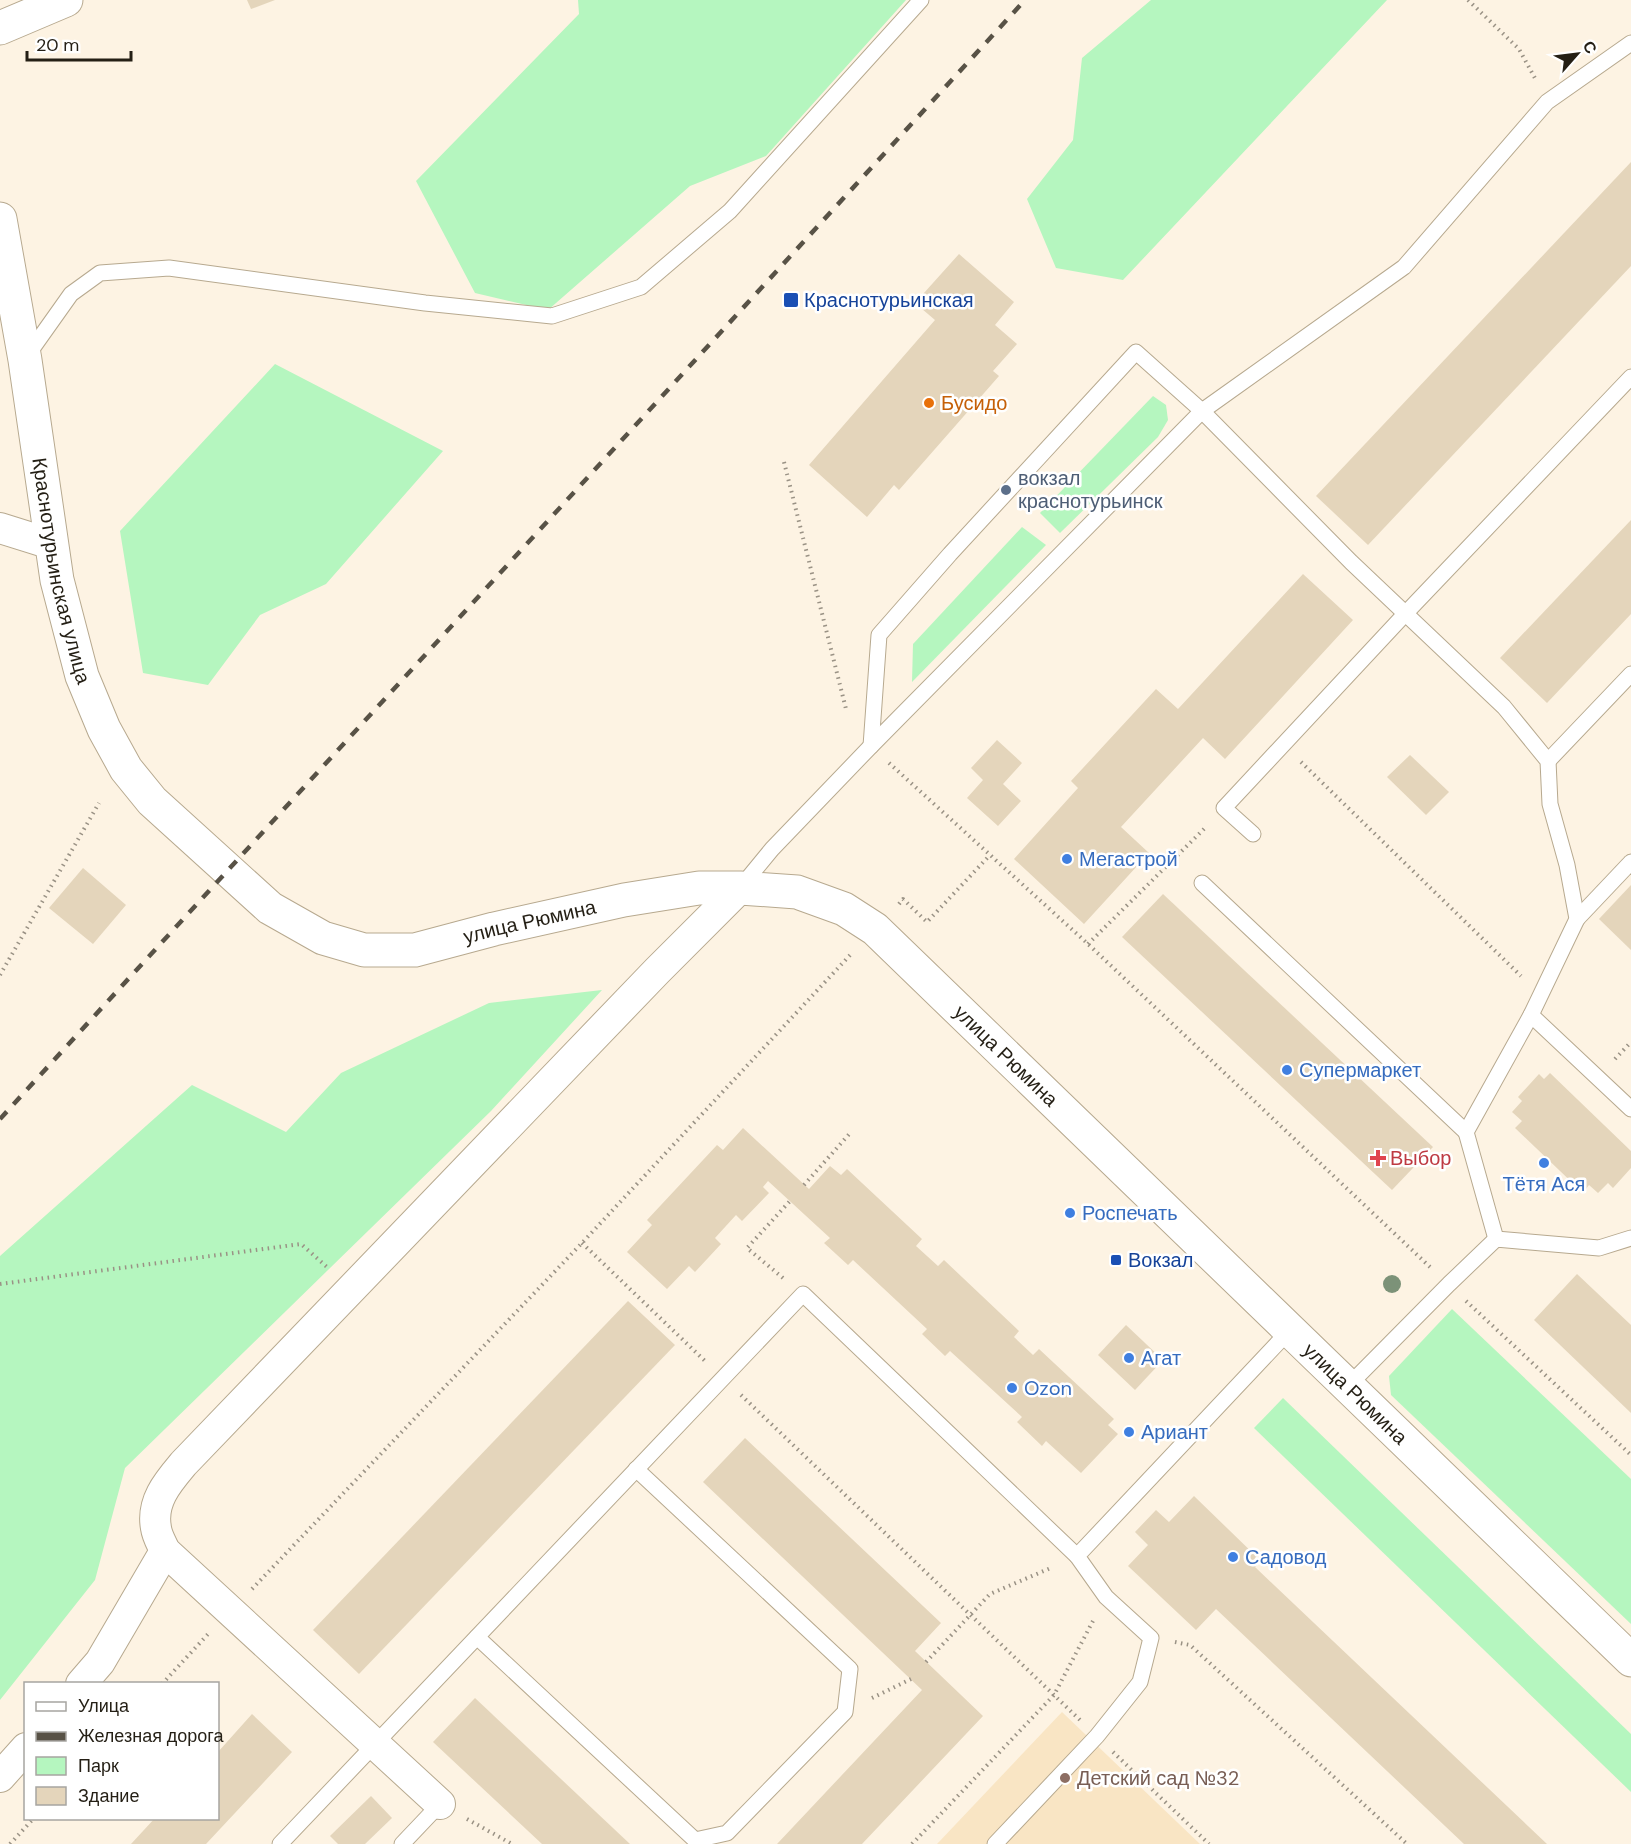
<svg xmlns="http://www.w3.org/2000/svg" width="1631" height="1844" font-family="'DM Sans',sans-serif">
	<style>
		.built { fill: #f9e5c4 }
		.green { fill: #b5f6bf }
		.building { fill: #e4d5bb }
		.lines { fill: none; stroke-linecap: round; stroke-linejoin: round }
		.service-casing { stroke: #b7a98f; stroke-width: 17 }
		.minor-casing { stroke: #b7a98f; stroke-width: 32 }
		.tertiary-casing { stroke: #b7a98f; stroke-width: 35 }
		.secondary-casing { stroke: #b7a98f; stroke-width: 35 }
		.path { stroke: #9a9285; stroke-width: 4; stroke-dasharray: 1.5 4.5; stroke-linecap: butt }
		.service { stroke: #fff; stroke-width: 15 }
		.minor { stroke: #fff; stroke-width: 30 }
		.tertiary { stroke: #fff; stroke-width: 33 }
		.secondary { stroke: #fff; stroke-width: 33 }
		.rail { stroke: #585246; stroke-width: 4.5; stroke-dasharray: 10 10; stroke-linecap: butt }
		.tree { fill: #7c9278 }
		.transit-dot { fill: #1a4fb4; stroke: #fff; stroke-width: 2 }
		.food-dot { fill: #e8710a; stroke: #fff; stroke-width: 2 }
		.service-dot { fill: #5c6f8a; stroke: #fff; stroke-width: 2 }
		.shop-dot { fill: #3f7fe0; stroke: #fff; stroke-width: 2 }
		.health-dot { fill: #e0444e; stroke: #fff; stroke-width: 2 }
		.education-dot { fill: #8d6e63; stroke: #fff; stroke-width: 2 }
		.labels { text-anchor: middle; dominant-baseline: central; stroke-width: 5; stroke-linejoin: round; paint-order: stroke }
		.transit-label { font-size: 20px; fill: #164399; stroke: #fff; text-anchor: start }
		.food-label { font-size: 20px; fill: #c56008; stroke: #fff; text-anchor: start }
		.service-label { font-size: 20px; fill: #4e5e75; stroke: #fff; text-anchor: start }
		.street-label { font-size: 20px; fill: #241f15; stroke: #fff }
		.shop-label { font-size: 20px; fill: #366cbe; stroke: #fff; text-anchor: start }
		.health-label { font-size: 20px; fill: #be3a42; stroke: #fff; text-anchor: start }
		.education-label { font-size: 20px; fill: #785e54; stroke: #fff; text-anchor: start }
	</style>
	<rect width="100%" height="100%" fill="#fdf3e3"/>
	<!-- built -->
	<polygon class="built" points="1062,1712 1200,1844 937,1844"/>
	<!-- green -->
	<g class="green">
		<polygon points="578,0 906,0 766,156 690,186 548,310 475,293 416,181 579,14"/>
		<polygon points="1151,0 1387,0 1123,280 1056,268 1027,199 1073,140 1082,58"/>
		<polygon points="275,364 443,451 326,584 260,615 208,685 143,673 120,531"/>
		<polygon points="1153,396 1166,405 1168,420 1158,437 1060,533 1040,513"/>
		<polygon points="1022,527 1046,545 912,682 913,644"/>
		<polygon points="602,990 491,1111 125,1468 95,1580 0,1700 0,1256 192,1085 286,1132 341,1073 489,1003"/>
		<polygon points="1452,1309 1631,1479 1631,1624 1391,1395 1389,1376"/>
		<polygon points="1283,1398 1631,1734 1631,1792 1254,1428"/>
	</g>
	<!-- building -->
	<g class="building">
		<polygon points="247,0 275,0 251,9"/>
		<polygon points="1631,162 1631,266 1368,545 1316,496"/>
		<polygon points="959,254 1014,302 995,325 1017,344 993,371 999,376 899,490 894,485 867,517 809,465 935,320 915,303"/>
		<polygon points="1631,520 1631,614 1547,703 1500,658"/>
		<polygon points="1303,574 1353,620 1225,759 1203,738 1121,827 1149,853 1084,924 1014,859 1078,788 1071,781 1156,689 1178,709"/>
		<polygon points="997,740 1022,763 1003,784 1021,801 998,826 967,798 983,780 971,768"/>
		<polygon points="1410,755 1449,792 1426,815 1387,777"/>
		<polygon points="83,868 126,905 93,944 49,908"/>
		<polygon points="1631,885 1631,950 1599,919"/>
		<polygon points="1163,894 1433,1147 1392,1190 1122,937"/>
		<polygon points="1550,1073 1631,1151 1631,1168 1613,1188 1608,1183 1598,1193 1589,1185 1583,1193 1515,1128 1522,1121 1512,1112 1522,1101 1518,1097 1539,1074 1544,1079"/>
		<polygon points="743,1128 809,1189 830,1166 841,1175 847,1169 922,1239 916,1246 938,1266 944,1260 1019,1331 1014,1337 1033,1355 1039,1349 1114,1419 1108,1425 1118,1434 1081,1473 1046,1441 1042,1446 1017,1422 1022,1417 950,1351 945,1356 922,1334 927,1329 853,1260 848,1265 824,1243 830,1238 768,1181 763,1187 769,1193 742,1221 736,1215 715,1238 721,1244 695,1272 689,1266 667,1289 627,1252 652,1225 647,1220 717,1145 723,1150"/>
		<polygon points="1577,1274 1631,1325 1631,1413 1534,1320"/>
		<polygon points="628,1301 675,1345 359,1674 313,1630"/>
		<polygon points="1126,1325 1163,1360 1135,1390 1098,1355"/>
		<polygon points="745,1438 941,1623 915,1651 983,1716 862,1844 777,1844 922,1690 703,1482"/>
		<polygon points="1194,1496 1261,1561 1255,1567 1547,1844 1464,1844 1216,1609 1196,1630 1128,1566 1148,1545 1135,1532 1156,1510 1169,1522"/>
		<polygon points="475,1698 630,1844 542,1844 433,1742"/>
		<polygon points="252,1714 292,1752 206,1844 131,1844 155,1818 218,1818 218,1752"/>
		<polygon points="371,1796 392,1818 365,1844 338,1844 330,1836"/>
	</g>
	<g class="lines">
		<!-- service casing -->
		<g class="service-casing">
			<g id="service">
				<polyline points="27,356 71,294 100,273 169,268 425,303 552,316 641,287 730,211 921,0"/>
				<polyline points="871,746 879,635 950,554 1136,352 1202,411 1351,562 1504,707 1548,761 1550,804 1567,865 1577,919 1531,1015 1466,1132 1496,1239"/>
				<polyline points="1548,761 1631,674"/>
				<polyline points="1253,834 1224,808 1405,614 1631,377"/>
				<polyline points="1202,883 1466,1132"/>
				<polyline points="740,888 772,849 871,746 1202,411 1404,267 1547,102 1631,43"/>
				<polyline points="1577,919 1631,862"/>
				<polyline points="1531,1015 1631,1109"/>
				<polyline points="1348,1386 1449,1284 1496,1239 1599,1248 1631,1238"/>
				<polyline points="477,1637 695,1840 727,1833 845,1712 850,1669 636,1469"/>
				<polyline points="280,1844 803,1294 1077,1556"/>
				<polyline points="402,1844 440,1804"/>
				<polyline points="995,1844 1097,1736 1140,1682 1151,1638 1106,1597 1077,1556 1290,1330"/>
			</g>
		</g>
		<!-- minor casing -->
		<g class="minor-casing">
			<g id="minor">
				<polyline points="0,528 51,544"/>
				<polyline points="81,1684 100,1662 165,1551"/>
				<polyline points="0,1777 26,1748"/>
				<path d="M440,1804L165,1551C162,1544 157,1536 156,1528C151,1501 168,1482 184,1463L657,971L740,888"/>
			</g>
		</g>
		<!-- tertiary casing -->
		<g class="tertiary-casing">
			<polyline id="tertiary" points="0,28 66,0"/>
		</g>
		<!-- secondary casing -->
		<g class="secondary-casing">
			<g id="secondary">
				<path id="s1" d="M0,219L25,360L57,580L82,676L104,729L126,769L152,801L270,908L323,938L364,950H415L494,929L624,900L699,888H740L797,892L844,909L875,929L1631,1660"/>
			</g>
		</g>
		<!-- path -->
		<g class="path">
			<polyline points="1468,0 1519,49 1536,80"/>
			<polyline points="784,462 846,709"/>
			<polyline points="1301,762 1521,976"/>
			<polyline points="889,763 1088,944 1430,1267"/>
			<polyline points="899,904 903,899 927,922 990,855"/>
			<polyline points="1088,944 1207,826"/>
			<polyline points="0,975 99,803"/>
			<polyline points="1615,1059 1631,1042"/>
			<polyline points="804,1185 851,1132"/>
			<polyline points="582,1243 705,1361"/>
			<polyline points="783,1278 747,1248 790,1201"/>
			<polyline points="0,1284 301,1244 327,1267"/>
			<polyline points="1466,1301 1631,1455"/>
			<polyline points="741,1395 1080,1720"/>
			<polyline points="252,1589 582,1243 852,953"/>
			<polyline points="1175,1642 1190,1645 1407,1844"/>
			<polyline points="926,1662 990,1594 1053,1567"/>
			<polyline points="162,1684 209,1633"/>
			<polyline points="872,1698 911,1679"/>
			<polyline points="1113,1752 1209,1844"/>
			<polyline points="467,1819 512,1844"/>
			<polyline points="10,1844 34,1818"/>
			<polyline points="912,1844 1054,1695 1094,1619"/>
		</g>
		<!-- service -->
		<use href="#service" class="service"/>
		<!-- minor -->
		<use href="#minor" class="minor"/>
		<!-- tertiary -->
		<use href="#tertiary" class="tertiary"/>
		<!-- secondary -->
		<use href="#secondary" class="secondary"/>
		<!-- rail -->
		<polyline class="rail" points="0,1119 1025,0"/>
	</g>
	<!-- trees -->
	<circle class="tree" cx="1392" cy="1284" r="9"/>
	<!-- markers -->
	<g class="transit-dot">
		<rect x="783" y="292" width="16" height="16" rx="3"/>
		<rect x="1110" y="1254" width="12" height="12" rx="3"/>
	</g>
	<circle class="food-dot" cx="929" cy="403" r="6"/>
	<circle class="service-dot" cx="1006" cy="490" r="6"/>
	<g class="shop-dot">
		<circle cx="1067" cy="859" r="6"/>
		<circle cx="1287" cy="1070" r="6"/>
		<circle cx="1544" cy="1163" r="6"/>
		<circle cx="1070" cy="1213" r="6"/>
		<circle cx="1129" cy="1358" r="6"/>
		<circle cx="1012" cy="1388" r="6"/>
		<circle cx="1129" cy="1432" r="6"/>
		<circle cx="1233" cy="1557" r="6"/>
	</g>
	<path class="health-dot" d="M1375 1149h6v6h6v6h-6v6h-6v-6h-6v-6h6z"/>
	<circle class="education-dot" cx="1065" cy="1778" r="6"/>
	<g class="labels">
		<!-- transit labels -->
		<g class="transit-label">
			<text x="804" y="300">Краснотурьинская</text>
			<text x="1128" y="1260">Вокзал</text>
		</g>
		<!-- food labels -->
		<g class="food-label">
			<text x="941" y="403">Бусидо</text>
		</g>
		<!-- service labels -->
		<g class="service-label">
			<text x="1018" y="478">вокзал<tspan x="1018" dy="23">краснотурьинск</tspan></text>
		</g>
		<!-- street labels -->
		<g class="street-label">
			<text stroke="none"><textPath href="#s1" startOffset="357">Краснотурьинская улица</textPath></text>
			<text stroke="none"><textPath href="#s1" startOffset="1041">улица Рюмина</textPath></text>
			<text stroke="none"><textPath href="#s1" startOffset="1581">улица Рюмина</textPath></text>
			<text stroke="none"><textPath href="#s1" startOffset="2067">улица Рюмина</textPath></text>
		</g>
		<!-- shop labels -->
		<g class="shop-label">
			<text x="1079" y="859">Мегастрой</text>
			<text x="1299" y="1070">Супермаркет</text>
			<text x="1544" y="1184" text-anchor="middle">Тётя Ася</text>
			<text x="1082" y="1213">Роспечать</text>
			<text x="1141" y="1358">Агат</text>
			<text x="1024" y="1388">Ozon</text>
			<text x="1141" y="1432">Ариант</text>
			<text x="1245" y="1557">Садовод</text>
		</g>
		<!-- health labels -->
		<g class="health-label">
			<text x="1390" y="1158">Выбор</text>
		</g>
		<!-- education labels -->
		<g class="education-label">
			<text x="1077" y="1778">Детский сад №32</text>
		</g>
	</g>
	<!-- legend -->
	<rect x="24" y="1682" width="195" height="138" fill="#ffffff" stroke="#a7a5a1" stroke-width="1.5"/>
	<rect x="36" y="1702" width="30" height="9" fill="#ffffff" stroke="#a7a5a1" stroke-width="1.5"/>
	<text x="78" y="1712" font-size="18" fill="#241f15">Улица</text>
	<rect x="36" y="1732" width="30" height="9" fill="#585246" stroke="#a7a5a1" stroke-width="1.5"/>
	<text x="78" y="1742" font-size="18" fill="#241f15">Железная дорога</text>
	<rect x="36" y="1757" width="30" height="18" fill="#b5f6bf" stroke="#a7a5a1" stroke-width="1.5"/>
	<text x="78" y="1772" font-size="18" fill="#241f15">Парк</text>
	<rect x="36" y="1787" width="30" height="18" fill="#e4d5bb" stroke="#a7a5a1" stroke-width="1.5"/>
	<text x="78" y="1802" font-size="18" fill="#241f15">Здание</text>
	<!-- north arrow -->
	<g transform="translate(1577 54) rotate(62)" stroke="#ffffff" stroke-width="4.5" paint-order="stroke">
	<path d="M0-4.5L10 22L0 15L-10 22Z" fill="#241f15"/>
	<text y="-9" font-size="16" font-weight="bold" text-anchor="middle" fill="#241f15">С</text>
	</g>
	<!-- scale -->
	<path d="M27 51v9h104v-9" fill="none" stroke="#241f15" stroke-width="3"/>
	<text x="36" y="51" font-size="18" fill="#241f15" stroke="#ffffff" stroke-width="4.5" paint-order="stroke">20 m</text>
</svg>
